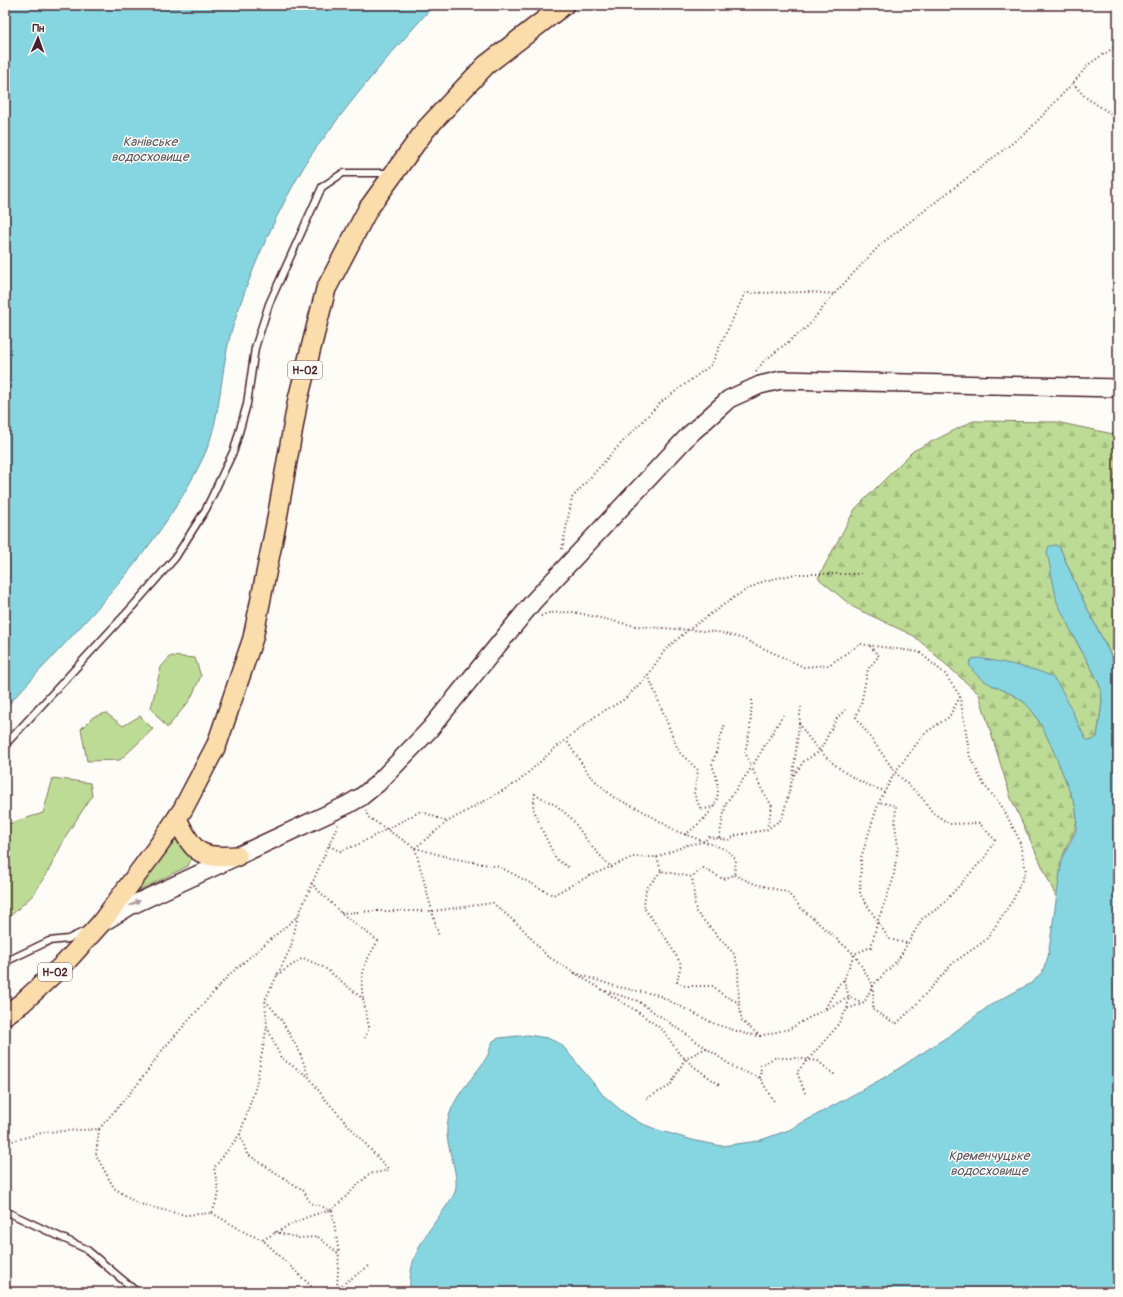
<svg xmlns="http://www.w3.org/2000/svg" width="1123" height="1297" font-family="Pangolin,sans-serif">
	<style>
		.green { fill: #bcdb94; stroke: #837d60 }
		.forest { fill: url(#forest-firs); stroke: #837d60 }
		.water { fill: #85d6e0; stroke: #6d8d98 }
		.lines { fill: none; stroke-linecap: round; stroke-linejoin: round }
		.service-casing { stroke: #4a1f2b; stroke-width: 9 }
		.secondary-casing { stroke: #4a1f2b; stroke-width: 20 }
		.primary-casing { stroke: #4a1f2b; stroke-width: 22 }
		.path { stroke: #4a1f2b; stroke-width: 2; stroke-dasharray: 1 3; stroke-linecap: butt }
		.service { stroke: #fdfcf7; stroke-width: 6 }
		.secondary { stroke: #fdfcf7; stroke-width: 17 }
		.primary { stroke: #fbddab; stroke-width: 19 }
		.oneway { fill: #ac999b }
		.labels { text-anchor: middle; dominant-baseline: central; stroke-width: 3; stroke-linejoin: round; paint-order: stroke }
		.shield { fill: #fdfcf7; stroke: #806168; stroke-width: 1 }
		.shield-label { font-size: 11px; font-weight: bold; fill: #4a1f2b }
		.water-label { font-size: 13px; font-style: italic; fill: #5c5661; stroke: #fdfcf7 }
	</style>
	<defs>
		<pattern id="forest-firs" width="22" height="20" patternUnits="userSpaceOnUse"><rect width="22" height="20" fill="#bcdb94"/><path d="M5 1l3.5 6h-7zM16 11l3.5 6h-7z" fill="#a3bc80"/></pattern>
	</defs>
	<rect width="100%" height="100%" fill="#fdfcf7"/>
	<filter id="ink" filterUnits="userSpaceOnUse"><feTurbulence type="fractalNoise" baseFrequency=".025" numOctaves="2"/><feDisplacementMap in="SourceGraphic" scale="8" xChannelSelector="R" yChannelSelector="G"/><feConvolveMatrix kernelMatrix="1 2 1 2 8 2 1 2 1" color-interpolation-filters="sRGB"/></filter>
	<g filter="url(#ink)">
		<!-- green -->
		<g class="green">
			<polygon points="171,656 195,658 201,676 190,700 167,728 151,708 161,667"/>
			<polygon points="106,713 123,726 140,716 153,729 120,760 87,761 81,729 93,717"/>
			<polygon points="53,778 90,783 92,796 67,834 50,868 34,894 5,921 5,825 43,813"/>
			<polygon points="177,839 193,851 192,858 188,866 140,890 135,884 169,841"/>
		</g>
		<!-- forest -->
		<path class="forest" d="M973,421L1056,422L1118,435V670L1078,590L1060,548L1074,637L1095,675L1101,689L1102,703L1097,737L1093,740L1088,741L1085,738L1059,687L980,678C995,686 1011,693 1024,702C1044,717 1065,780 1075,804C1081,835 1068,835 1062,860C1059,873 1059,887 1058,901L1011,798L979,694L914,636L853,607L818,578L855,509L913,451Z"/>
		<!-- water -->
		<g class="water">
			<path d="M5,5H434C399,44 365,83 334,124C326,136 316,147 309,158C278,209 252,266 234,323C219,367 223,416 203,458C156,555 77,629 5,708Z"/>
			<path d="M1056,545L1060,548L1078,590L1118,670V1292H410C408,1259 422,1240 440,1215C445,1208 452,1199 455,1192C460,1177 448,1151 447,1135C445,1101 473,1081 488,1055C490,1051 490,1046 493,1041L499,1038L528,1035L547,1038L561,1044L603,1095L623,1112L640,1123L658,1130L696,1141L722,1146L758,1141L789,1130L887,1076L953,1033L989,1006L1033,982L1042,972L1048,957L1062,859L1076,831L1077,818L1075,805C1064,778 1045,722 1026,704C1009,688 980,687 969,664L972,659L979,658C994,661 1043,669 1053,678C1064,689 1077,723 1085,738C1089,742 1092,741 1097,737L1102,703L1101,689L1095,675L1074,637L1057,602L1047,552L1049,546Z"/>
		</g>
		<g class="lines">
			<!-- service casing -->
			<g class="service-casing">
				<g id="service">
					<polyline points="5,745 132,607 175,558 206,509 234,450 247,404 255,348 269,304 322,187 343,173 389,173"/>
					<polyline points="5,962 49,941 68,939 85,931"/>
					<polyline points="5,1211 86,1249 137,1292"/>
				</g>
			</g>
			<!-- secondary casing -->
			<g class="secondary-casing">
				<polyline id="secondary" points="102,923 130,906 347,805 361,797 377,784 430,729 533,602 688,436 729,399 760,385 781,380 1118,388"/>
			</g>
			<!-- primary casing -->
			<g class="primary-casing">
				<g id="primary">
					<path d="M177,819C194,852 198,859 237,856"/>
					<polyline points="5,1015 22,1003 65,963 101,923 159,845 183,809 217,744 253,638 276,524 298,399 326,289 368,209 426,129 468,84 486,65 564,5"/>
				</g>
			</g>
			<!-- path -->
			<g class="path">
				<polyline points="1073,83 1085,97 1110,113 1118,129"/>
				<polyline points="756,372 763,362 808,326 834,294 881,244 1028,131 1073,83 1089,64 1118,45"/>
				<polyline points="562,549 572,498 613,452 661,402 711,365 745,293 811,292 834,294"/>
				<polyline points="541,616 547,613 574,612 635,626 718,632 741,638 804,667 829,665 860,644 919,652 945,674 960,696 970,757 984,785 1001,805 1019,839 1026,871 1013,900 986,940 953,963 912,1009 896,1024 873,1010 873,985 854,954 801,908 787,892 755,884 734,875"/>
				<polyline points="648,675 679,752 698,770 694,794 701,810 716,806"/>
				<polyline points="752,700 750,730 745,752 761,788 772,806 767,828"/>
				<path d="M799,723C818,755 849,781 885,791"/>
				<polyline points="794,775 804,761 819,752 837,718 845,710"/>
				<polyline points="366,810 368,817 415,848 439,937"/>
				<path d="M685,835C712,813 727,801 712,765L725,724"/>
				<polyline points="719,838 726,803 752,767 783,715"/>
				<polyline points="329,846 340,851 357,845 421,811 447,822"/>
				<polyline points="415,848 451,858 500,867 553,895 585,878 633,857 657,857 661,871 692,877 703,868 723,879 734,875 736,860 727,850 676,831 641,810 613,797 590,776 566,740"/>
				<polyline points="415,848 447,822 518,782 554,749 597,715 625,699 648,675 665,650 688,630 739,594 764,581 796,574 861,574"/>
				<polyline points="657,857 687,845 703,842 709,837 728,840 737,835 766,830 782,819 793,776 801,707"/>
				<polyline points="568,867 556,859 543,832 533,808 535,794 557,806 572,819 591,846 612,868"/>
				<polyline points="661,871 646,889 644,908 667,940 681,964 677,982 685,986 713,986 723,995 739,1003"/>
				<path d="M311,883L341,913L378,941C365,962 359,973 363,999"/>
				<polyline points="341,913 372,911 433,911 493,903 521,927 547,956 635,1010 663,1030 678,1052 693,1066 721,1086"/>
				<polyline points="906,943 889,939 860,894 861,858 870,829 879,802 895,772 925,733 949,717 960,697"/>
				<polyline points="575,973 618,987 658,995 715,1024 746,1034 760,1036 742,1021 739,1003 738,968 734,954 696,912 692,877"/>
				<polyline points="277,975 303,958 325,968 363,999 369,1027 365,1038"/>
				<polyline points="844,980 849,997 847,1009"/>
				<polyline points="606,991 638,1001 735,1068 760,1078 775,1103"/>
				<polyline points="826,1009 849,997 864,1003"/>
				<polyline points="267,1027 281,1058 309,1077"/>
				<polyline points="760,1036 789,1029 825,1009 839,984 844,980 854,954 871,947 878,920 893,880 898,847 895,824 896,806 879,802"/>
				<polyline points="760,1078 761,1065 774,1058 796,1058 818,1061 836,1076"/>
				<polyline points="805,1093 797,1072 835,1029 847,1009 864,1003 873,985 898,960 922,919 940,907 985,857 995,840 979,823 950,824 933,813 923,799 895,772 856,717 861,704 868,669 879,656 869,645"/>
				<polyline points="647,1098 670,1086 685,1059 708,1047"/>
				<polyline points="99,1129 137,1085 164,1048 230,974 298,916"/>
				<polyline points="240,1134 247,1154 304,1191 310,1203 332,1210 369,1174 389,1170 324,1098 309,1077 299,1051 282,1021 266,1001"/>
				<polyline points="5,1143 45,1132 99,1129 96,1155 114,1188 137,1203 155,1208 185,1215 212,1213 219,1194 214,1168 240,1134 256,1086 267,1026 265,1000 291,947 298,916 338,824"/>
				<polyline points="212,1213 246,1233 263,1240 312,1287 323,1292"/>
				<polyline points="275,1232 299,1238 318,1237 339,1254 337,1288"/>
				<path d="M263,1240C285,1227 306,1215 332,1210L339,1254"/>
				<polyline points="332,1292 369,1266"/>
			</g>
			<!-- service -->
			<use href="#service" class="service"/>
			<!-- secondary -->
			<use href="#secondary" class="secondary"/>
			<!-- primary -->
			<use href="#primary" class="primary"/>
		</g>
		<!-- one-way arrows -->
		<defs><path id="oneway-solid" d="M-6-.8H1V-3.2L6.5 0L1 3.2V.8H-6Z"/></defs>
		<use class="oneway" href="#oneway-solid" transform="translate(135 903) rotate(-27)"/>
	</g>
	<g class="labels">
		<!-- shield labels -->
		<g class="shield">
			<rect x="288" y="361" width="34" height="18" rx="3"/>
			<rect x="38" y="963" width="34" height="18" rx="3"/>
		</g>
		<g class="shield-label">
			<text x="305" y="370">Н-02</text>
			<text x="55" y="972">Н-02</text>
		</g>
		<!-- water labels -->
		<g class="water-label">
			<text x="150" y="142">Канівське<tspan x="150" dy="15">водосховище</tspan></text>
			<text x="989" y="1156">Кременчуцьке<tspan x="989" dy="15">водосховище</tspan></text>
		</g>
	</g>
	<!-- margin -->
	<rect width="1123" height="1297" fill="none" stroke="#fdfcf7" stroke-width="20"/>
	<rect x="10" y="10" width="1103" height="1277" fill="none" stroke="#4a1f2b" stroke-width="1.5" filter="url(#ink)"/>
	<!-- north arrow -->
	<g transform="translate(38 38) rotate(2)" stroke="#fdfcf7" stroke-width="3" paint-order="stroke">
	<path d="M0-3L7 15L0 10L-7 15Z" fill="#4a1f2b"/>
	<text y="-6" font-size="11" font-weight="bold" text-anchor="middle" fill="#4a1f2b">Пн</text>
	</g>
</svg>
